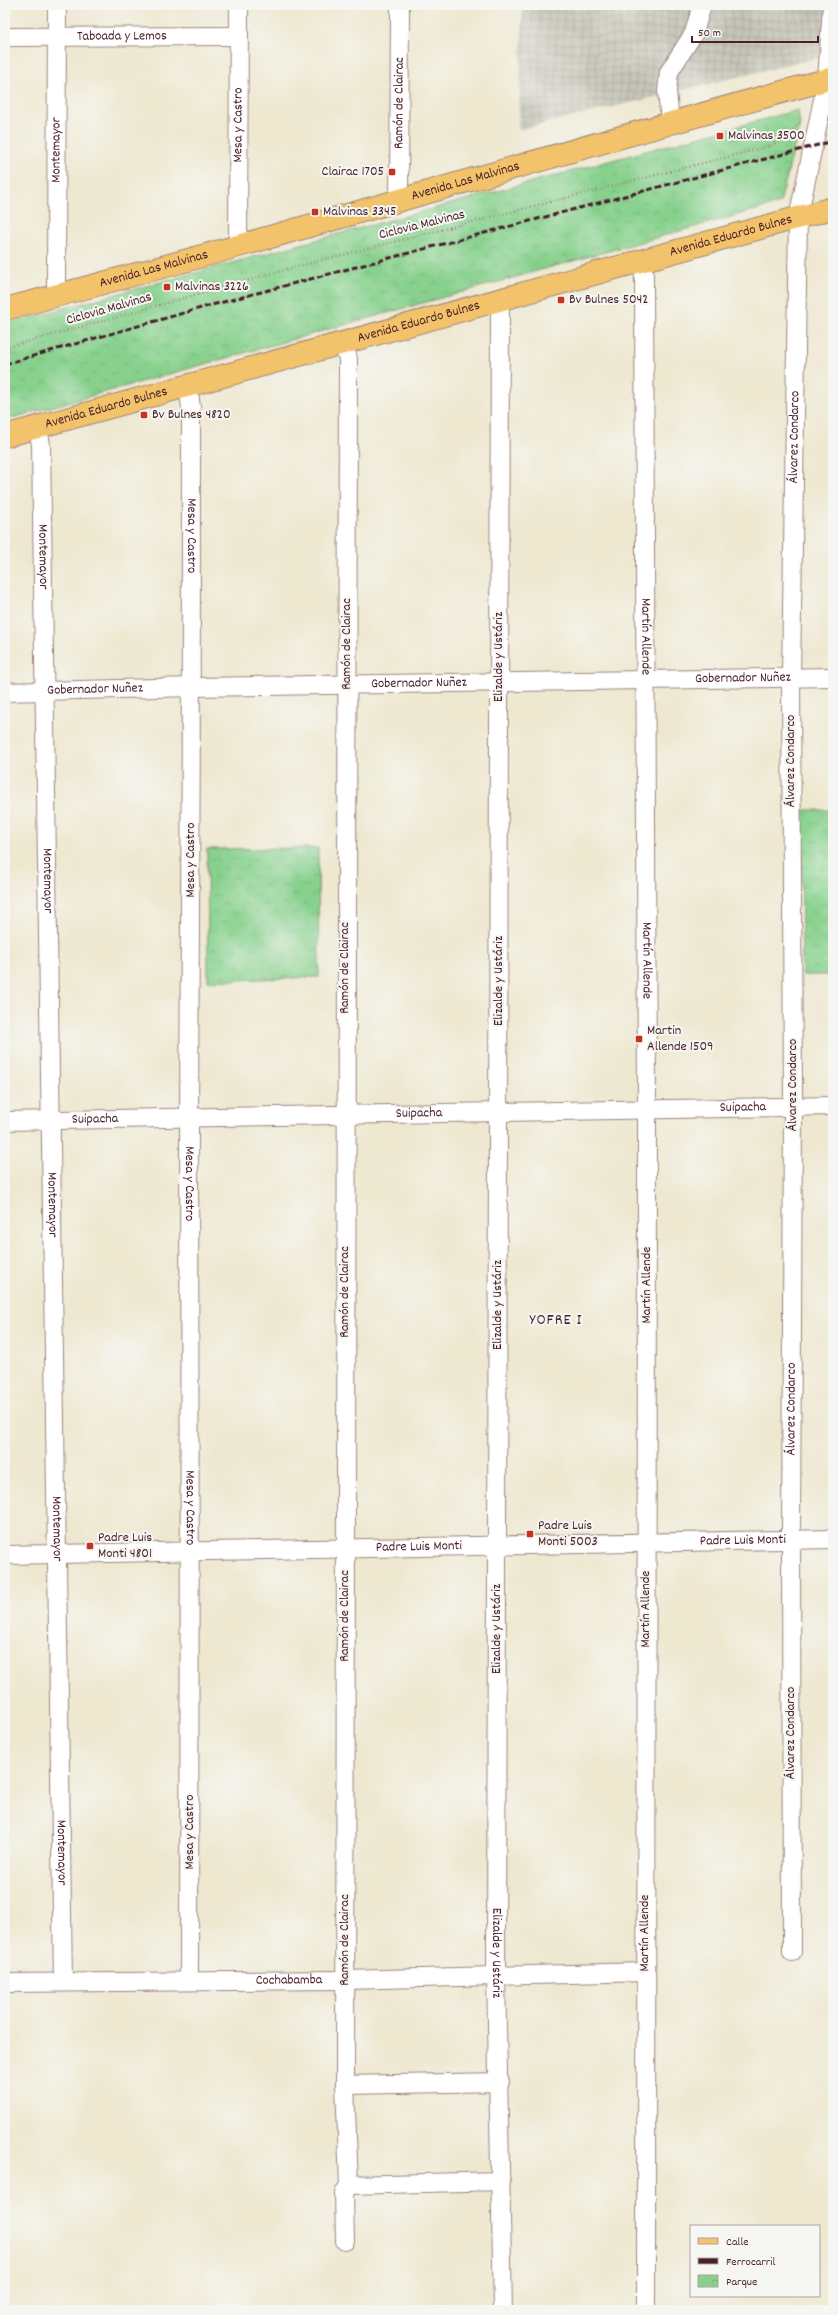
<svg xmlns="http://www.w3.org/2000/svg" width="838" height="2315" font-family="Dekko,sans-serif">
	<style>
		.industrial { fill: url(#industrial-grid) }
		.park { fill: url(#park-crowns); stroke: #68785c }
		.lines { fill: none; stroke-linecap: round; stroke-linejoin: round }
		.minor-casing { stroke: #9c847e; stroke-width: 20 }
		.major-casing { stroke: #9c847e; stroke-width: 24 }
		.path { stroke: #9c847e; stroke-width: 2.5; stroke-dasharray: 1 3; stroke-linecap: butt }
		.minor { stroke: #fff; stroke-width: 18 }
		.major { stroke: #f2c36a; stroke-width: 22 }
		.rail { stroke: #4a1f2b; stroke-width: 3; stroke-dasharray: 6 3; stroke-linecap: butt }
		.poi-dot { fill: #c8321e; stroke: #f6f6f2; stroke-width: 1.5 }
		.labels { text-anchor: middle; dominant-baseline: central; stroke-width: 4; stroke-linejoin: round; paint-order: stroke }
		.street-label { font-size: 14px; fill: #4a1f2b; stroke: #f6f6f2 }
		.poi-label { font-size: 14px; fill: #4a1f2b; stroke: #f6f6f2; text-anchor: start }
		.quarter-label { font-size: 16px; letter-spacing: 1px; fill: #4a1f2b; stroke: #f6f6f2 }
	</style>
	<defs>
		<pattern id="industrial-grid" width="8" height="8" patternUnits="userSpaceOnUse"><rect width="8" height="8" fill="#c6c5b8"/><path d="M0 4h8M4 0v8" fill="none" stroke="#aca99e"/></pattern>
		<pattern id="park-crowns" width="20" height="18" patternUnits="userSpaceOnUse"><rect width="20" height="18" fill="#87d18d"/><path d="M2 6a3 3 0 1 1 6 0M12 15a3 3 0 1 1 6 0" fill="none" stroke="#76b37a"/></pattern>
	</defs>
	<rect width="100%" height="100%" fill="#f6f6f2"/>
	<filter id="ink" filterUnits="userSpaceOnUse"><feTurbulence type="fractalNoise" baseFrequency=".025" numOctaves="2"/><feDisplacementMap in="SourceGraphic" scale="8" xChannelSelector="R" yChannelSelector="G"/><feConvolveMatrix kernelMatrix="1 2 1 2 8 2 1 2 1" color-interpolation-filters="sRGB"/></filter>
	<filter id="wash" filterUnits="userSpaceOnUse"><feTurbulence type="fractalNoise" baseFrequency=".012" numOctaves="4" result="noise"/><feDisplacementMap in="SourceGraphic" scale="16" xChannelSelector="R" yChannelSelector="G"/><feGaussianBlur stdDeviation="0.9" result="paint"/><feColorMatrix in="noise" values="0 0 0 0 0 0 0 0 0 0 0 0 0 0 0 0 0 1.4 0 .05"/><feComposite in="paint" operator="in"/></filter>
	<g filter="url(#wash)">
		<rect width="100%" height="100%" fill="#eee8d0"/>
		<!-- industrial -->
		<polygon class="industrial" points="523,5 833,5 833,54 518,130"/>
		<!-- park -->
		<g class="park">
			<polygon points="798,110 800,124 780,203 5,420 5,324"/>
			<polygon points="801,810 833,810 833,975 802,975"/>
			<polygon points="318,848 319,977 208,981 207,849"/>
		</g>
	</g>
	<g filter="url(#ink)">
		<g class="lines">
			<!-- minor casing -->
			<g class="minor-casing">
				<g id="minor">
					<path id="s1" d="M5,37L239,36"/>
					<polyline points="670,122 667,91 669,72 694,33 702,5"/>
					<path id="s2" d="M399,201L400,5"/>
					<path id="s3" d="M238,246L239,5"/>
					<path id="s4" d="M641,260L644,273L647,1109L646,2310"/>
					<path id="s5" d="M56,295L57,5"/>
					<path id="s6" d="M500,299L496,1976L503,2310"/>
					<polyline points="343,343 348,359 345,2085 349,2185 344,2193 345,2241"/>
					<path id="s7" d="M188,386L191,407C192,644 190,882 189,1119C189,1406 191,1694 189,1981"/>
					<path id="s8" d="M38,427L41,445L63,1982"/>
					<path id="s9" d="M5,692L193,687L833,677"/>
					<path id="s10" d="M5,1121L833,1106"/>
					<path id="s11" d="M5,1555L833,1539"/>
					<path id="s12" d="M792,1952L791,1540L793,1107L791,677L798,218L827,80L832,5"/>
					<path id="s13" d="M5,1983L345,1980L645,1972"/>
					<polyline points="345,2085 500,2082"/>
					<polyline points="349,2185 501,2181"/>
				</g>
			</g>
			<!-- major casing -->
			<g class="major-casing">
				<g id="major">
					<path id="s14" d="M5,309C283,237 556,153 833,78"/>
					<path id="s15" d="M5,436L833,208"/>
				</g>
			</g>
			<!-- path -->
			<polyline class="path" points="5,348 299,266 770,146 787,136 800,123"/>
			<!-- minor -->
			<use href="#minor" class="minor"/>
			<!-- major -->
			<use href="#major" class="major"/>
			<!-- rail -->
			<polyline class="rail" points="5,364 208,306 833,141"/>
		</g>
	</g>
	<!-- markers -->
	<g class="poi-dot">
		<rect x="716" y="132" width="8" height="8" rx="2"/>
		<rect x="388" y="168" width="8" height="8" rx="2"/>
		<rect x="311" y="208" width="8" height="8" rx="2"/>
		<rect x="163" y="283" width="8" height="8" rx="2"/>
		<rect x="557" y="296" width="8" height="8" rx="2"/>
		<rect x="140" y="411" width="8" height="8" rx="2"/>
		<rect x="635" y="1035" width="8" height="8" rx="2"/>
		<rect x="526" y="1530" width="8" height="8" rx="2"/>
		<rect x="86" y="1542" width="8" height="8" rx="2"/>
	</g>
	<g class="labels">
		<!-- street labels -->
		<g class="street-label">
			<text stroke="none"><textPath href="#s1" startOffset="117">Taboada y Lemos</textPath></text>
			<text stroke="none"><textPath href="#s2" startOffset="98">Ramón de Clairac</textPath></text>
			<text stroke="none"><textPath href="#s3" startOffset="121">Mesa y Castro</textPath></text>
			<text stroke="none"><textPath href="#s5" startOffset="145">Montemayor</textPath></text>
			<text stroke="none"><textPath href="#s14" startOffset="478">Avenida Las Malvinas</textPath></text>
			<text transform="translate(422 225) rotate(-14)">Ciclovia Malvinas</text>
			<text stroke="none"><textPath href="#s15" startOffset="753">Avenida Eduardo Bulnes</textPath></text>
			<text stroke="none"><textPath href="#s14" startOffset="154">Avenida Las Malvinas</textPath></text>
			<text transform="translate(109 309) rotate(-16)">Ciclovia Malvinas</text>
			<text stroke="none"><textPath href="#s15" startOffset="429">Avenida Eduardo Bulnes</textPath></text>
			<text stroke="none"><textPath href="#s15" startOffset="105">Avenida Eduardo Bulnes</textPath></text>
			<text stroke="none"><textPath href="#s12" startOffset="1515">Álvarez Condarco</textPath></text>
			<text stroke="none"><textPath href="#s7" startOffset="150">Mesa y Castro</textPath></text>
			<text stroke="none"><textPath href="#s8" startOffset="130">Montemayor</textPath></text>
			<text stroke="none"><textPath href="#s4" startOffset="377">Martín Allende</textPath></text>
			<text transform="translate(347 644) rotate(-90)">Ramón de Clairac</text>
			<text transform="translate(499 657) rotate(-90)">Elizalde y Ustáriz</text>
			<text stroke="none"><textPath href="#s9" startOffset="738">Gobernador Nuñez</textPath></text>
			<text stroke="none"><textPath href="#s9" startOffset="414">Gobernador Nuñez</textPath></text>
			<text stroke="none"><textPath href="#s9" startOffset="90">Gobernador Nuñez</textPath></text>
			<text transform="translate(791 761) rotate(-90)">Álvarez Condarco</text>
			<text transform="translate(191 860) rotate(-90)">Mesa y Castro</text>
			<text stroke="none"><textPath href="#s8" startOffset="454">Montemayor</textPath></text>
			<text stroke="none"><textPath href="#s4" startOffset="701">Martín Allende</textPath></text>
			<text transform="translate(345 968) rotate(-90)">Ramón de Clairac</text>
			<text transform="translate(499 981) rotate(-90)">Elizalde y Ustáriz</text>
			<text transform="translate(793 1085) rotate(-90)">Álvarez Condarco</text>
			<text stroke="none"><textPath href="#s10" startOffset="738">Suipacha</textPath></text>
			<text stroke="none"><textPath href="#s10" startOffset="414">Suipacha</textPath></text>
			<text stroke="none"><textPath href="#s10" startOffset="90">Suipacha</textPath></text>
			<text stroke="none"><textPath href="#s7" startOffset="798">Mesa y Castro</textPath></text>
			<text stroke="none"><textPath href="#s8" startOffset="778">Montemayor</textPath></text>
			<text transform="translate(647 1285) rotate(-90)">Martín Allende</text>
			<text transform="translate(345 1292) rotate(-90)">Ramón de Clairac</text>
			<text transform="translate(498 1305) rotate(-90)">Elizalde y Ustáriz</text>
			<text stroke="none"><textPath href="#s12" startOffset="543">Álvarez Condarco</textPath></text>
			<text stroke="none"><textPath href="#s7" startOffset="1122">Mesa y Castro</textPath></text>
			<text stroke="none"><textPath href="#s8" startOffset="1102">Montemayor</textPath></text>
			<text stroke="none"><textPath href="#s11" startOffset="738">Padre Luis Monti</textPath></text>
			<text stroke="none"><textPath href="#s11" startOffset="414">Padre Luis Monti</textPath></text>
			<text transform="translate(646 1609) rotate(-90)">Martín Allende</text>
			<text transform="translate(345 1616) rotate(-90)">Ramón de Clairac</text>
			<text transform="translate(497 1629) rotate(-90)">Elizalde y Ustáriz</text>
			<text transform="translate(791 1733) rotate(-90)">Álvarez Condarco</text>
			<text transform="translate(190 1832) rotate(-90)">Mesa y Castro</text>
			<text stroke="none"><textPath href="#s8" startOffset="1426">Montemayor</textPath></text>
			<text transform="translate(645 1933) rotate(-90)">Martín Allende</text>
			<text transform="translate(345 1940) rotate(-90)">Ramón de Clairac</text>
			<text stroke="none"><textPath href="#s6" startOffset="1654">Elizalde y Ustáriz</textPath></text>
			<text stroke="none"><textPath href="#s13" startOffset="284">Cochabamba</textPath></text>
		</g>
		<!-- poi labels -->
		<g class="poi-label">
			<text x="728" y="136">Malvinas 3500</text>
			<text x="384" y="172" text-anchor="end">Clairac 1705</text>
			<text x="323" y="212">Malvinas 3345</text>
			<text x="175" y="287">Malvinas 3226</text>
			<text x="569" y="300">Bv Bulnes 5042</text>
			<text x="152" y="415">Bv Bulnes 4820</text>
			<text x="647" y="1031">Martin<tspan x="647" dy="16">Allende 1509</tspan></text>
			<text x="538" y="1526">Padre Luis<tspan x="538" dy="16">Monti 5003</tspan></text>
			<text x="98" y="1538">Padre Luis<tspan x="98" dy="16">Monti 4801</tspan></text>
		</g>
		<!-- quarter labels -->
		<g class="quarter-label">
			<text x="556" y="1320">YOFRE I</text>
		</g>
	</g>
	<!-- margin -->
	<rect width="838" height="2315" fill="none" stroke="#f6f6f2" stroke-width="20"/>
	<!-- legend -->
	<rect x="690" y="2225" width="130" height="72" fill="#f6f6f2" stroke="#b1a0a2"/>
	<rect x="698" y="2238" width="20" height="6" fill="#f2c36a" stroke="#b1a0a2"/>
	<text x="726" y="2245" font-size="12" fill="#4a1f2b">Calle</text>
	<rect x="698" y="2258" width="20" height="6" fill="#4a1f2b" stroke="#b1a0a2"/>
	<text x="726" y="2265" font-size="12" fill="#4a1f2b">Ferrocarril</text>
	<rect x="698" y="2275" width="20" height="12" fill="url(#park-crowns)" stroke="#b1a0a2"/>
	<text x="726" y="2285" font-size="12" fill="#4a1f2b">Parque</text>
	<!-- scale -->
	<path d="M692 36v6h126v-6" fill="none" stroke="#4a1f2b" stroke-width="2"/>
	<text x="698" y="36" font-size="12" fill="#4a1f2b" stroke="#f6f6f2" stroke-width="3" paint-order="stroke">50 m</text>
</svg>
